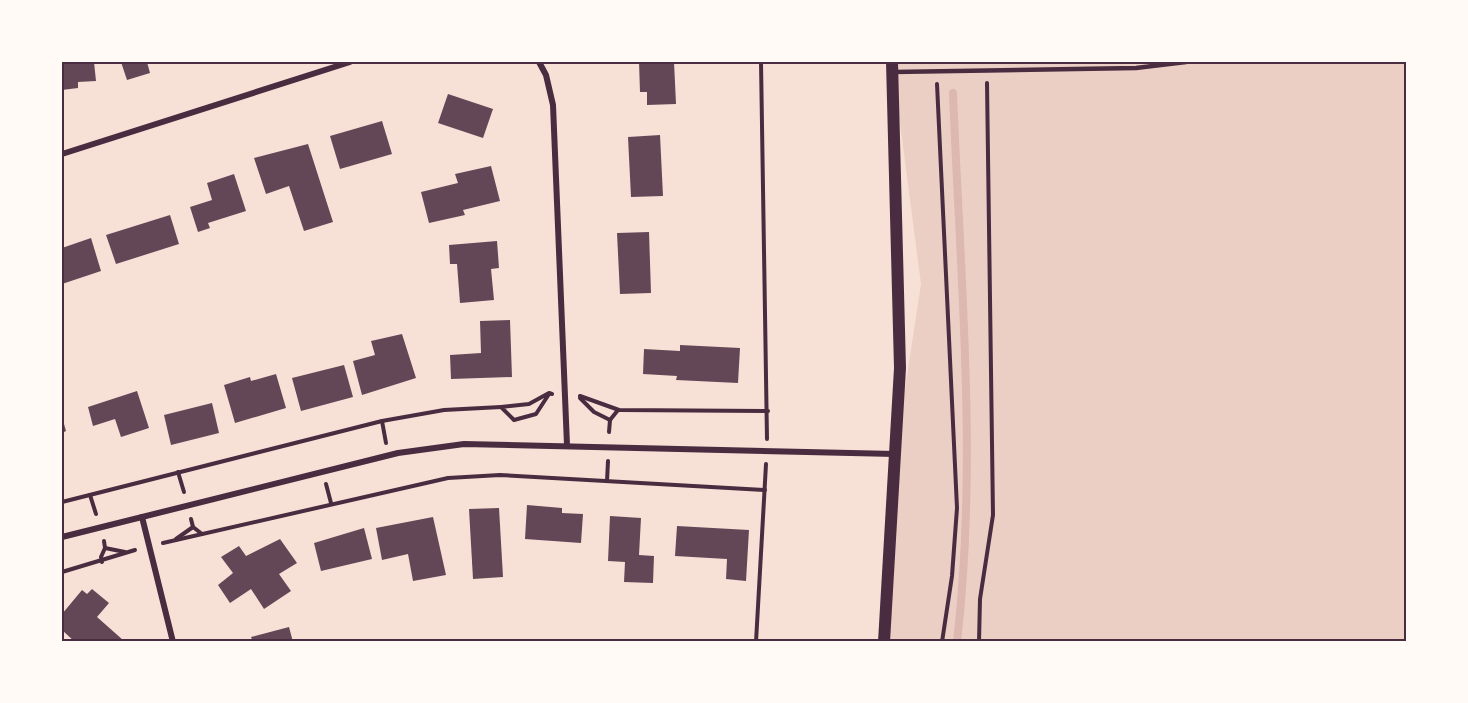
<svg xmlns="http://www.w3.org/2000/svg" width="1468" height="703" font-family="Manrope,sans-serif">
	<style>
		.green { fill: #ebcfc5 }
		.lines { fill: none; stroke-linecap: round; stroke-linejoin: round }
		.stream { stroke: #dcb8b0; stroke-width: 8 }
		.building { fill: #644757 }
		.path { stroke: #4a2c40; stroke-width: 4 }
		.service { stroke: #4a2c40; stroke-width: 4.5 }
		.minor { stroke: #4a2c40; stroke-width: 6 }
		.secondary { stroke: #4a2c40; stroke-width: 12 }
		.neatline { fill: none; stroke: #4a2c40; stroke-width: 2 }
	</style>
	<rect width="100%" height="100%" fill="#f7e1d7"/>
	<!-- green -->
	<polygon class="green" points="892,62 1406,62 1406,641 884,642 895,454 921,284"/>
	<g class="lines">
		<!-- stream -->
		<path class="stream" d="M953,93C960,275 978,460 957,642"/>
	</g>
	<!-- building -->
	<g class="building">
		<polygon points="62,62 94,62 96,81 78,82 78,88 62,90"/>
		<polygon points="121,62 147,62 150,73 127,80"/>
		<polygon points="639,62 674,62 676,104 647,105 647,92 640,92"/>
		<polygon points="448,94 493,109 483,138 438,123"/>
		<polygon points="382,121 392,154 340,169 330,136"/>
		<polygon points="660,135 663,196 631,197 628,137"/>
		<polygon points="308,144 333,222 304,231 289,186 266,194 254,158"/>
		<polygon points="491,166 500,201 463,210 465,215 429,223 421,192 458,183 455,174"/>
		<polygon points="234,174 246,211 208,223 210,228 198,232 190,207 212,200 207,183"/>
		<polygon points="170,215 179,244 116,264 106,235"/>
		<polygon points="649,232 651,293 620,294 617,233"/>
		<polygon points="91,238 101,271 62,284 62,248"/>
		<polygon points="497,241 499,268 491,269 494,300 460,303 457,264 450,264 449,245"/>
		<polygon points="510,320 512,377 451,379 450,355 481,353 480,321"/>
		<polygon points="402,334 416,378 362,395 353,361 375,355 371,341"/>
		<polygon points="680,345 740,348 738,383 676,380 677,376 643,374 644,349 680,351"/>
		<polygon points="344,365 353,397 301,411 292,378"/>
		<polygon points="276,374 286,408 235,423 224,385 250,377 251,381"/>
		<polygon points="137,391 149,428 121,437 115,419 93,426 88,407"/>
		<polygon points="212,403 219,433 171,445 164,415"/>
		<polygon points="62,417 66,431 62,433"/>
		<polygon points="527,505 562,508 562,513 583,514 581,543 525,539"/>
		<polygon points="499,508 503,577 473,579 469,509"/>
		<polygon points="610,516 641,518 639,555 654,556 653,583 624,582 625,562 608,561"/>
		<polygon points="433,517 446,575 413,581 408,554 382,560 376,528"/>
		<polygon points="677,526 749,530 746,581 726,579 727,559 675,556"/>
		<polygon points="364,528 372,559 321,571 314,543"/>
		<polygon points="280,539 297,563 279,574 291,591 264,609 251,589 230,603 218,585 233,573 221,557 239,546 246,556"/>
		<polygon points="92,589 109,603 97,617 123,640 121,642 75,642 62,630 62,614 82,590 87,594"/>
		<polygon points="289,627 293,642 253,642 251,637"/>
	</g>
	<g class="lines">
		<!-- path -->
		<g class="path">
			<polyline points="761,62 767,439"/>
			<polyline points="937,84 957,508 952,576 942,642"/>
			<polyline points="549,394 536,414 514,420 501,407 529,404 549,393 552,394"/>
			<polyline points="580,396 619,410 768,411"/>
			<polyline points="580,398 594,412 610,420"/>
			<polyline points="609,432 610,420 618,410"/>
			<polyline points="386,443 382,421 444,410 501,407"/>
			<polyline points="178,472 184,492"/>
			<polyline points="607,481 608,461"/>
			<polyline points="326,484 331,503"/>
			<polyline points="90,495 96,514"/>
			<polyline points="62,502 382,421"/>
			<polyline points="191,519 193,527 202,534"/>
			<polyline points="176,539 193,527"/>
			<polyline points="163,543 448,478 500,475 765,490"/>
			<polyline points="105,548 125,552"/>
			<polyline points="102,562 101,557 105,548 104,541"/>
			<polyline points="62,572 135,550"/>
			<polyline points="756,642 766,464"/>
			<polyline points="979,642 980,599 993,515 987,83"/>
		</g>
		<!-- service -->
		<polyline class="service" points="893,72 1136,68 1186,62"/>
		<!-- minor -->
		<g class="minor">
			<polyline points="539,62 546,75 553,105 567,445"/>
			<polyline points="62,154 350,62"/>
			<polyline points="142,517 173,642"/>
			<polyline points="62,537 398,453 464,444 895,454"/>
		</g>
		<!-- secondary -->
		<polyline class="secondary" points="884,642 900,368 892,62"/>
	</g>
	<!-- border -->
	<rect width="1468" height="703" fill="none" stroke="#fffaf5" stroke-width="126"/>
	<rect x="63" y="63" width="1342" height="577" class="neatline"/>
</svg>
